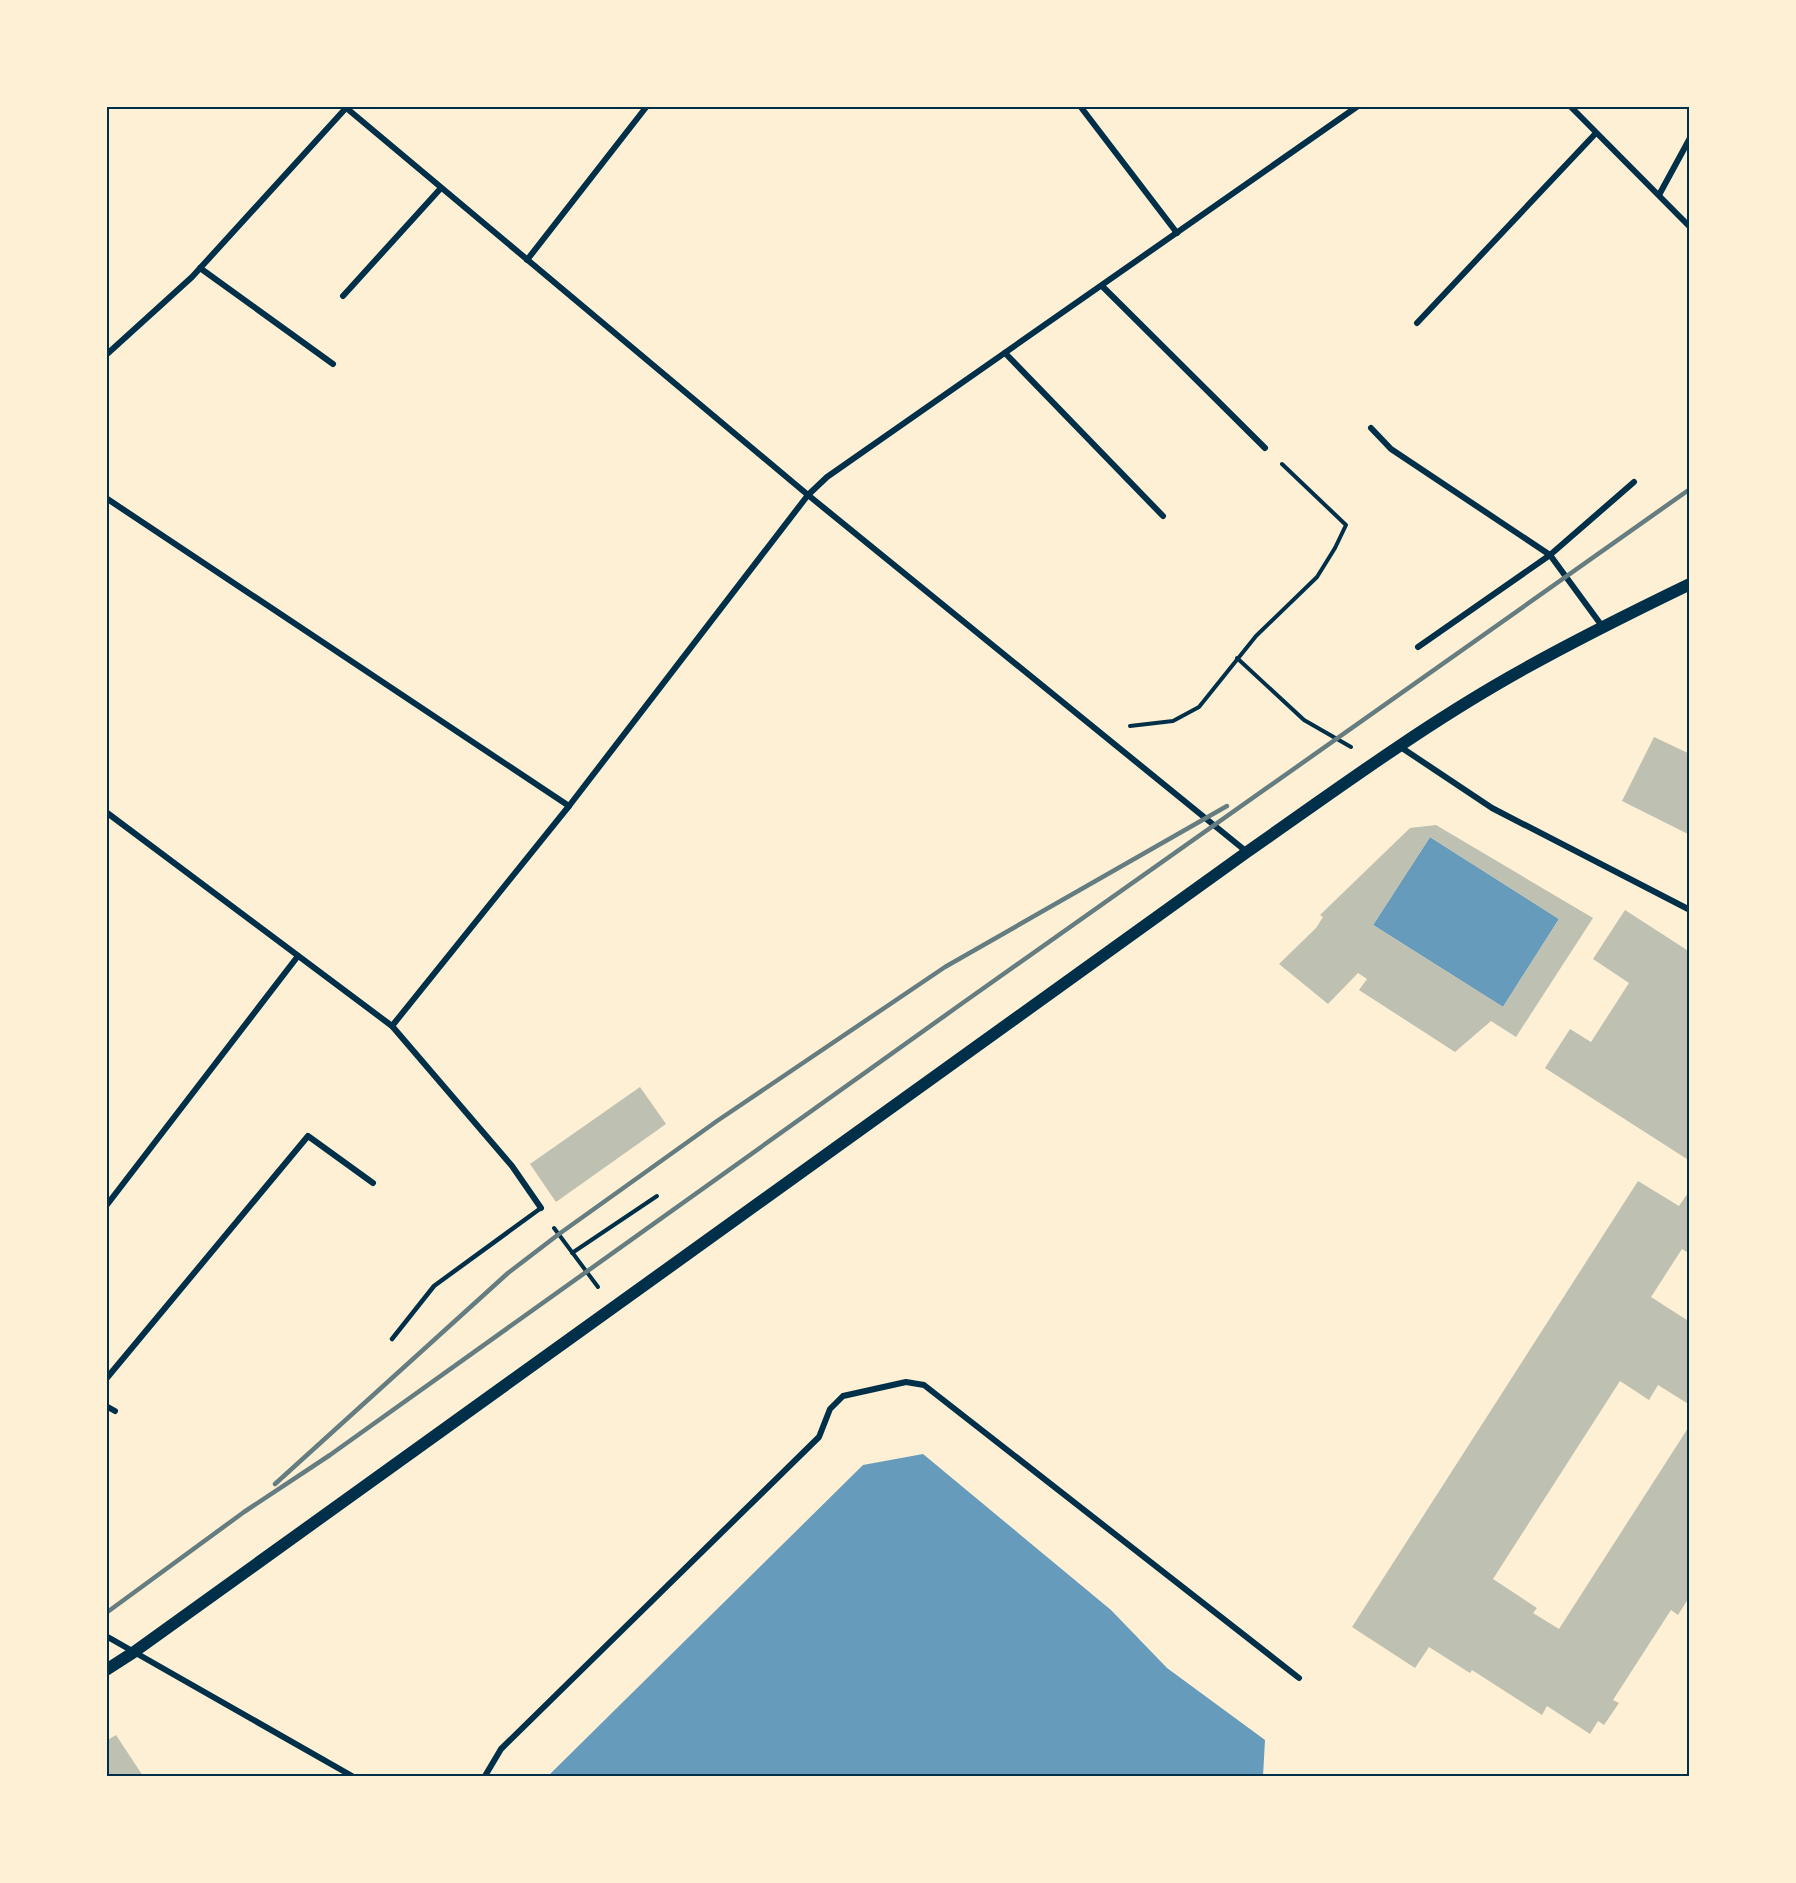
<svg xmlns="http://www.w3.org/2000/svg" width="1796" height="1883" font-family="'Asap Condensed',sans-serif">
	<style>
		.water { fill: #669bbc }
		.building { fill: #bec0b2; fill-rule: evenodd }
		.lines { fill: none; stroke-linecap: round; stroke-linejoin: round }
		.path { stroke: #003049; stroke-width: 4 }
		.service { stroke: #003049; stroke-width: 4.5 }
		.minor { stroke: #003049; stroke-width: 6 }
		.secondary { stroke: #003049; stroke-width: 12 }
		.rail { stroke: #657d81; stroke-width: 4.5 }
		.neatline { fill: none; stroke: #003049; stroke-width: 2 }
	</style>
	<rect width="100%" height="100%" fill="#fdf0d5"/>
	<!-- water -->
	<g class="water">
		<polygon points="1430,837 1559,919 1503,1007 1373,925"/>
		<polygon points="923,1454 1111,1610 1167,1668 1265,1740 1263,1776 548,1776 863,1465"/>
	</g>
	<!-- building -->
	<g class="building">
		<polygon points="1654,737 1690,754 1690,835 1622,801"/>
		<path d="M1436,825L1593,918L1516,1037L1491,1021L1455,1052L1359,990L1367,979L1358,973L1328,1004L1279,964L1316,928L1323,917L1320,915L1410,828ZM1430,837L1559,919L1503,1007L1373,925Z"/>
		<polygon points="1625,910 1690,952 1690,1161 1545,1068 1570,1029 1591,1042 1629,983 1593,959"/>
		<polygon points="640,1087 666,1124 556,1202 530,1164"/>
		<polygon points="1638,1181 1679,1206 1690,1190 1690,1254 1682,1249 1651,1297 1690,1322 1690,1405 1658,1385 1649,1400 1620,1381 1493,1579 1537,1608 1533,1613 1559,1629 1690,1425 1690,1596 1678,1615 1671,1610 1613,1700 1619,1703 1604,1725 1598,1721 1590,1734 1547,1706 1542,1715 1472,1670 1470,1673 1429,1647 1415,1668 1352,1627"/>
		<polygon points="116,1735 143,1776 106,1776 106,1741"/>
	</g>
	<g class="lines">
		<!-- path -->
		<g class="path">
			<polyline points="1237,658 1304,720 1351,747"/>
			<polyline points="1130,726 1173,721 1199,707 1256,636 1317,577 1335,548 1346,525 1282,464"/>
			<polyline points="554,1228 598,1287"/>
			<polyline points="572,1253 657,1196"/>
		</g>
		<!-- service -->
		<polyline class="service" points="392,1339 434,1286 541,1208"/>
		<!-- minor -->
		<g class="minor">
			<polyline points="344,106 808,495 1247,852"/>
			<polyline points="1080,106 1177,233"/>
			<polyline points="1570,106 1690,227"/>
			<polyline points="1659,195 1690,138"/>
			<polyline points="527,260 647,106"/>
			<polyline points="200,268 333,364"/>
			<polyline points="1102,286 1265,448"/>
			<polyline points="343,296 441,188"/>
			<polyline points="1417,323 1596,133"/>
			<polyline points="1005,353 1163,516"/>
			<polyline points="106,355 192,277 346,108"/>
			<polyline points="1371,428 1391,449 1550,555 1602,626"/>
			<polyline points="106,498 569,806"/>
			<polyline points="1418,647 1550,555 1634,482"/>
			<polyline points="1399,746 1492,808 1690,910"/>
			<polyline points="106,812 392,1026 512,1166 541,1208"/>
			<polyline points="392,1026 569,806 808,495 827,477 1358,106"/>
			<polyline points="106,1206 298,956"/>
			<polyline points="106,1379 308,1136 373,1183"/>
			<polyline points="106,1406 115,1411"/>
			<polyline points="106,1636 352,1776"/>
			<polyline points="485,1776 501,1749 819,1437 830,1409 843,1396 906,1382 924,1385 1299,1678"/>
		</g>
		<!-- secondary -->
		<path class="secondary" d="M106,1670L134,1652L1247,852C1333,792 1417,730 1508,678C1567,644 1628,614 1690,584"/>
		<!-- rail -->
		<g class="rail">
			<polyline points="275,1484 508,1273 559,1234 717,1121 945,967 1227,806"/>
			<polyline points="106,1613 244,1512 330,1455 964,1002 1690,489"/>
		</g>
	</g>
	<!-- border -->
	<rect width="1796" height="1883" fill="none" stroke="#fdf0d5" stroke-width="216"/>
	<rect x="108" y="108" width="1580" height="1667" class="neatline"/>
</svg>
